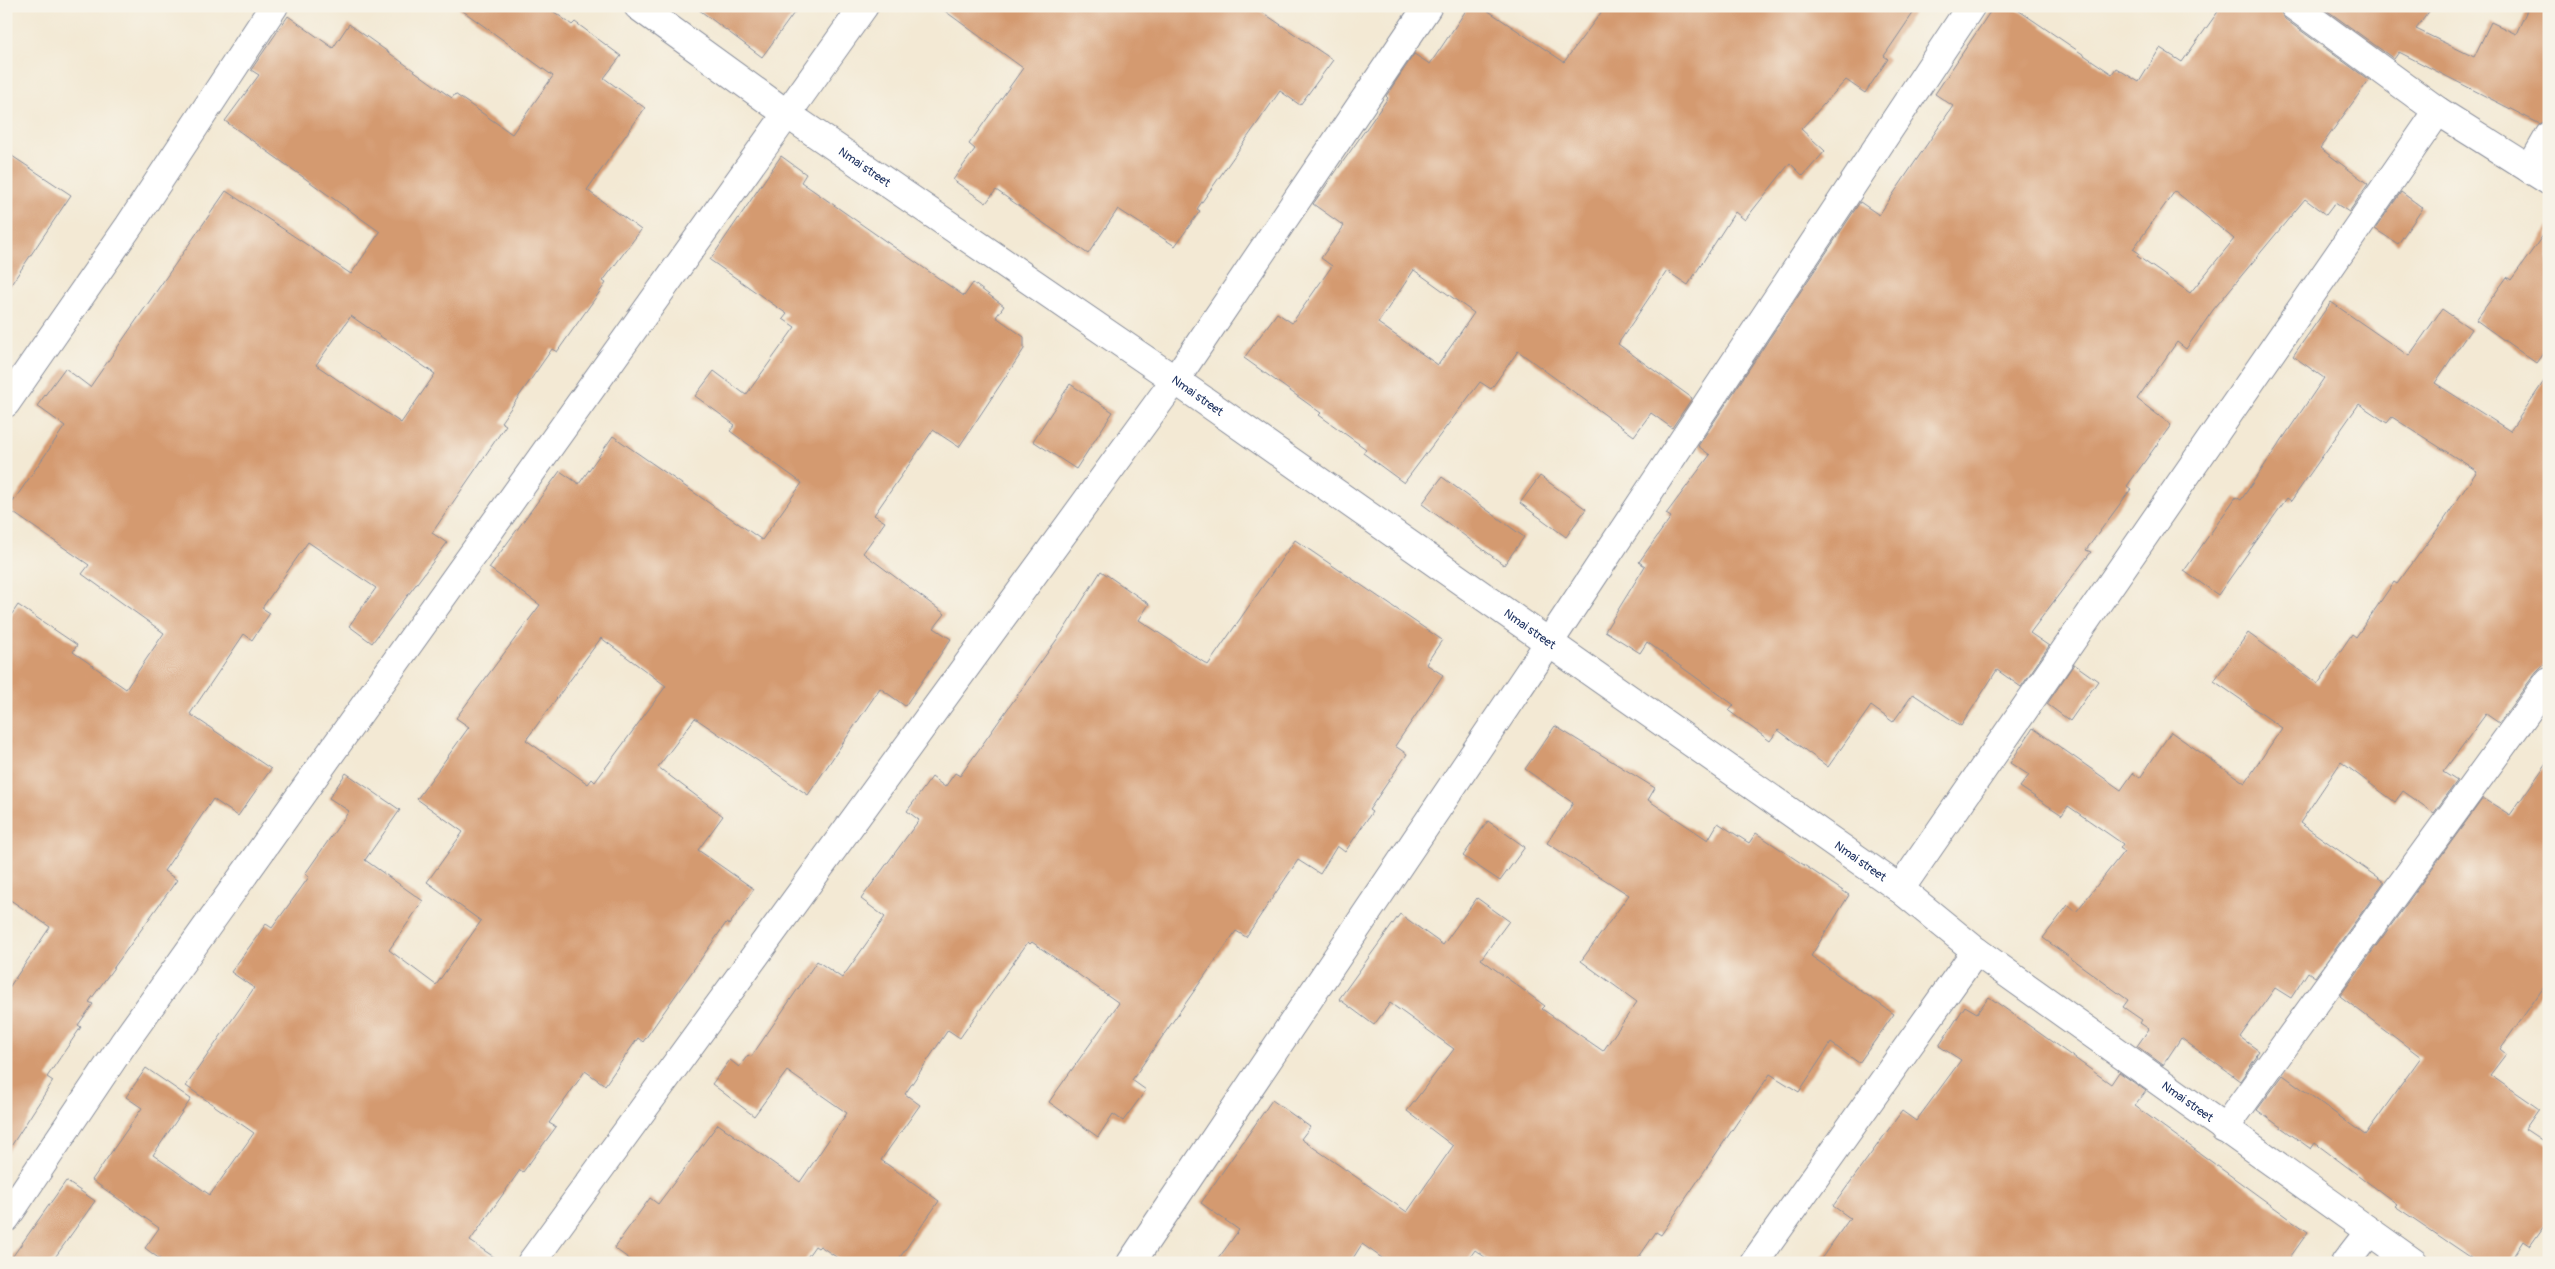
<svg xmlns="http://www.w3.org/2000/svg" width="2555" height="1269" font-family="Pangolin,sans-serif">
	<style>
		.building { fill: #d49a6f; fill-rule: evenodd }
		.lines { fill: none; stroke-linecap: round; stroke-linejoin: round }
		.minor-casing { stroke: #878c99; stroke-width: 30 }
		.minor { stroke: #fff; stroke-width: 28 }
		.labels { text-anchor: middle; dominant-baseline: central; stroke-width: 4; stroke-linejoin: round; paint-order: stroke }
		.street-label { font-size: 12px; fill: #1b2f5e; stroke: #f7f3e8 }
	</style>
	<rect width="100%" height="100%" fill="#f7f3e8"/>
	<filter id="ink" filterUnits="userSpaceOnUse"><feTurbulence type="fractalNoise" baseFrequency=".02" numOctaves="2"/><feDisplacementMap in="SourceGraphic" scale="10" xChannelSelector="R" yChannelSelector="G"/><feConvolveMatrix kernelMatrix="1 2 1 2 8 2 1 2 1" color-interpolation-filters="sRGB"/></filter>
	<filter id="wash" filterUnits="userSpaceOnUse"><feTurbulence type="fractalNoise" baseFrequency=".0096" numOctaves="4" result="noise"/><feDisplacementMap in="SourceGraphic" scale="20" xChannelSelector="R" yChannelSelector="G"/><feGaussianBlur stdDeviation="1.12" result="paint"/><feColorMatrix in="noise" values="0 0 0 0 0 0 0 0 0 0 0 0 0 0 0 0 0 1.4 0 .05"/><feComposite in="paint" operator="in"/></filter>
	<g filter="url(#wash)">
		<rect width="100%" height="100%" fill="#f3e9d4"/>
		<g id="blocks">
			<!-- building -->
			<g class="building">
				<path d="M456,6H546L572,25L575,22L621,56L604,78L645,108L587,190L641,230L603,281L606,283L557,352L552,349L501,422L506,425L432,533L447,543L372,643L349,626L376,588L308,542L262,608L270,613L252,640L244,634L190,714L271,769L238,816L213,799L164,871L177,880L89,1002L93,1004L78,1025L81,1027L47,1077L53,1081L6,1154V992L50,927L6,897V623L18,605L77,645L73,652L126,689L164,633L82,574L89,565L8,509L65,426L37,406L65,368L90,387L226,191L351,274L380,232L225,121L259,75L251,70L288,16L333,48L349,24L452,98L455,94L512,134L553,76ZM351,316L435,374L401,423L316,365Z"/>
				<polygon points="694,6 799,6 762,57"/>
				<polygon points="938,6 1253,6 1333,60 1300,105 1280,91 1197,209 1200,211 1175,246 1118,209 1088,254 996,190 986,203 953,180 975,149 969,144 1023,68"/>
				<path d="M1469,6H1481L1564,62L1606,6H1918L1884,56L1888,59L1865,93L1846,80L1801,129L1825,151L1803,176L1790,163L1745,220L1735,212L1688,285L1667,271L1618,344L1692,398L1672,428L1651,413L1634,436L1518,351L1491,389L1480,382L1404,483L1363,453L1366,449L1319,415L1321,413L1244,358L1277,313L1292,323L1332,266L1321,258L1344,226L1313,204L1388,98L1386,96L1414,54L1430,64ZM1414,270L1474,313L1438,365L1378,323Z"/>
				<path d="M1994,6H2012L2112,74L2116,68L2139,82L2160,48L2182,62L2222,6H2279L2285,19L2369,80L2320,148L2368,184L2349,212L2335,203L2326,215L2305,199L2213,310L2186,349L2177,342L2137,399L2171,425L2127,486L2131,489L2086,550L2091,552L2030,633L2049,646L2021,687L1997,670L1961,726L1913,694L1893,722L1871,706L1828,767L1778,730L1770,741L1729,711L1734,705L1647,642L1640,653L1605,631L1645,566L1639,562L1671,517L1666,514L1710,455L1698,446L1860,202L1879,215L1953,106L1935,94ZM2175,191L2234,239L2190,293L2137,256L2139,253L2133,249Z"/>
				<polygon points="2321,6 2433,6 2416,29 2474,57 2491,22 2516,34 2529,6 2549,6 2549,120 2540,124 2399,52 2394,59"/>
				<polygon points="6,152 71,195 6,292"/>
				<path d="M781,156L806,174L801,182L964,296L973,283L1004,306L996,317L1024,337V349L959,447L933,430L874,515L885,522L863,553L945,614L934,628L951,639L905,706L880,688L808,795L695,718L658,767L723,816L698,850L754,889L729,925L726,923L643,1042L638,1038L605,1085L585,1071L549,1123L556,1127L523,1172L520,1170L470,1241L503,1263H165L145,1248L159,1228L92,1180L142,1108L126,1097L146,1068L191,1099L153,1155L210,1195L254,1133L186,1086L254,988L231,972L266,924L272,928L309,877L305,874L349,811L329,798L346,773L400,810L365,860L423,901L389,950L436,985L481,921L427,882L463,832L417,799L469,727L456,718L540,605L489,568L560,471L579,484L613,436L762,540L802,483L730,431L735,425L695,396L714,371L746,395L795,327L783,319L787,314L710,260ZM601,638L666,686L595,782L592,779L588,784L526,740Z"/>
				<polygon points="2401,192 2423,208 2398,244 2375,229"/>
				<polygon points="2549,227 2549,345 2536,363 2476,320 2507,277 2511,280"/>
				<polygon points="2331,302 2409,356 2442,309 2471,329 2435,383 2510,431 2549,374 2549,659 2536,672 2499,723 2486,714 2443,772 2457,781 2434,813 2403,791 2395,802 2341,762 2300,823 2384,882 2315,977 2308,972 2291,998 2275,988 2240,1037 2259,1051 2256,1055 2257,1056 2240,1081 2181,1038 2163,1065 2137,1046 2149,1029 2140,1023 2142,1020 2123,1007 2128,1000 2043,938 2068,905 2076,912 2124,851 2120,848 2123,844 2068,806 2062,815 2020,787 2029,775 2010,763 2033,728 2121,790 2133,773 2140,778 2171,732 2245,783 2282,728 2214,681 2248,633 2318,684 2352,634 2356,637 2394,582 2397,584 2440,526 2477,471 2392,417 2387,423 2359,404 2291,501 2287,498 2218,595 2184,571 2236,497 2241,500 2324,378 2293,356"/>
				<polygon points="1070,384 1113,412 1076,469 1033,441"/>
				<polygon points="1540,476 1586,509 1566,537 1520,503"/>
				<polygon points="1442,477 1524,537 1504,565 1422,504"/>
				<polygon points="1295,540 1442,640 1426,664 1443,675 1395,746 1407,754 1369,810 1372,812 1345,852 1337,846 1320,874 1298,860 1246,937 1236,931 1132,1080 1146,1090 1123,1121 1113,1114 1098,1137 1049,1102 1119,1003 1032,942 1030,944 1028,942 960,1038 948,1030 905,1094 920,1105 881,1160 939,1201 896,1263 845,1263 820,1246 818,1248 815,1246 803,1263 635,1263 614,1248 650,1198 658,1204 718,1124 800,1182 847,1113 787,1071 754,1116 712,1084 730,1060 739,1067 748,1055 751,1057 817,961 842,978 885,917 861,899 919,820 907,811 932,777 945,787 955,773 960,776 1065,628 1101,571 1149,604 1139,620 1208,665"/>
				<polygon points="2074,664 2098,681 2070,721 2047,704"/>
				<polygon points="1555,726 1655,788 1648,800 1708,840 1718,823 1749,843 1756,833 1849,895 1811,956 1894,1014 1859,1063 1831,1043 1799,1092 1770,1074 1661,1235 1656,1232 1635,1263 1493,1263 1475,1250 1466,1263 1389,1263 1362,1244 1350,1263 1215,1263 1239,1230 1201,1203 1272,1100 1310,1127 1301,1139 1407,1212 1453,1146 1407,1111 1454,1049 1390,1003 1374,1025 1339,999 1400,914 1443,945 1477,898 1509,921 1481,959 1545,1006 1542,1009 1603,1051 1637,1002 1581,961 1629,895 1547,843 1573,803 1525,769"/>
				<polygon points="2549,760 2549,980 2500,1049 2506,1054 2490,1075 2539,1109 2525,1129 2549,1145 2549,1219 2530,1246 2523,1241 2509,1263 2479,1263 2395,1206 2397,1204 2315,1143 2311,1149 2257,1110 2283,1075 2365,1135 2421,1057 2340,996 2483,798 2510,815"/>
				<polygon points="1488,821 1525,847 1500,881 1463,856"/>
				<polygon points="1989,997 2111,1084 2119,1072 2146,1091 2135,1106 2308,1232 2286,1263 1818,1263 1850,1218 1833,1206 1902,1111 1916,1121 1961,1060 1939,1046 1965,1006 1977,1013"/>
				<polygon points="66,1181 95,1201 51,1263 8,1263"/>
			</g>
		</g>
	</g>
	<g filter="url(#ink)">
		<use href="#blocks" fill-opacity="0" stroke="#878c99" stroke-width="1"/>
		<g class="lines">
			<!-- minor casing -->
			<g class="minor-casing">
				<g id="minor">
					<path id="s1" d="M638,6L787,114L1175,380L1900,889L1976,951L2414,1263"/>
					<polyline points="2438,111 2549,181"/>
					<polyline points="2530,169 2549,136"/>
					<polyline points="6,403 129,226 274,6"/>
					<polyline points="1900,889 2438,111 2294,6"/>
					<polyline points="2224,1129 2549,681"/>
					<polyline points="6,1218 123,1044 864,6"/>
					<polyline points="531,1263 1175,380 1428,6"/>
					<polyline points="1131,1263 1548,644 1971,6"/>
					<polyline points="1754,1263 1976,951"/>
					<polyline points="2345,1263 2369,1232"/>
				</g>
			</g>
			<!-- minor -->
			<use href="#minor" class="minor"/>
		</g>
	</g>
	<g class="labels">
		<!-- street labels -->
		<g class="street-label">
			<text stroke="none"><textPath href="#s1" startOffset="278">Nmai street</textPath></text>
			<text stroke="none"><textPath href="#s1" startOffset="682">Nmai street</textPath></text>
			<text stroke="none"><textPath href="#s1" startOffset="1088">Nmai street</textPath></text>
			<text stroke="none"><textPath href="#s1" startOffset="1492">Nmai street</textPath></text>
			<text stroke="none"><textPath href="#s1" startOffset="1898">Nmai street</textPath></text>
		</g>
	</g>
	<!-- margin -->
	<rect width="2555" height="1269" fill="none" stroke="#f7f3e8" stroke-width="25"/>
</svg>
